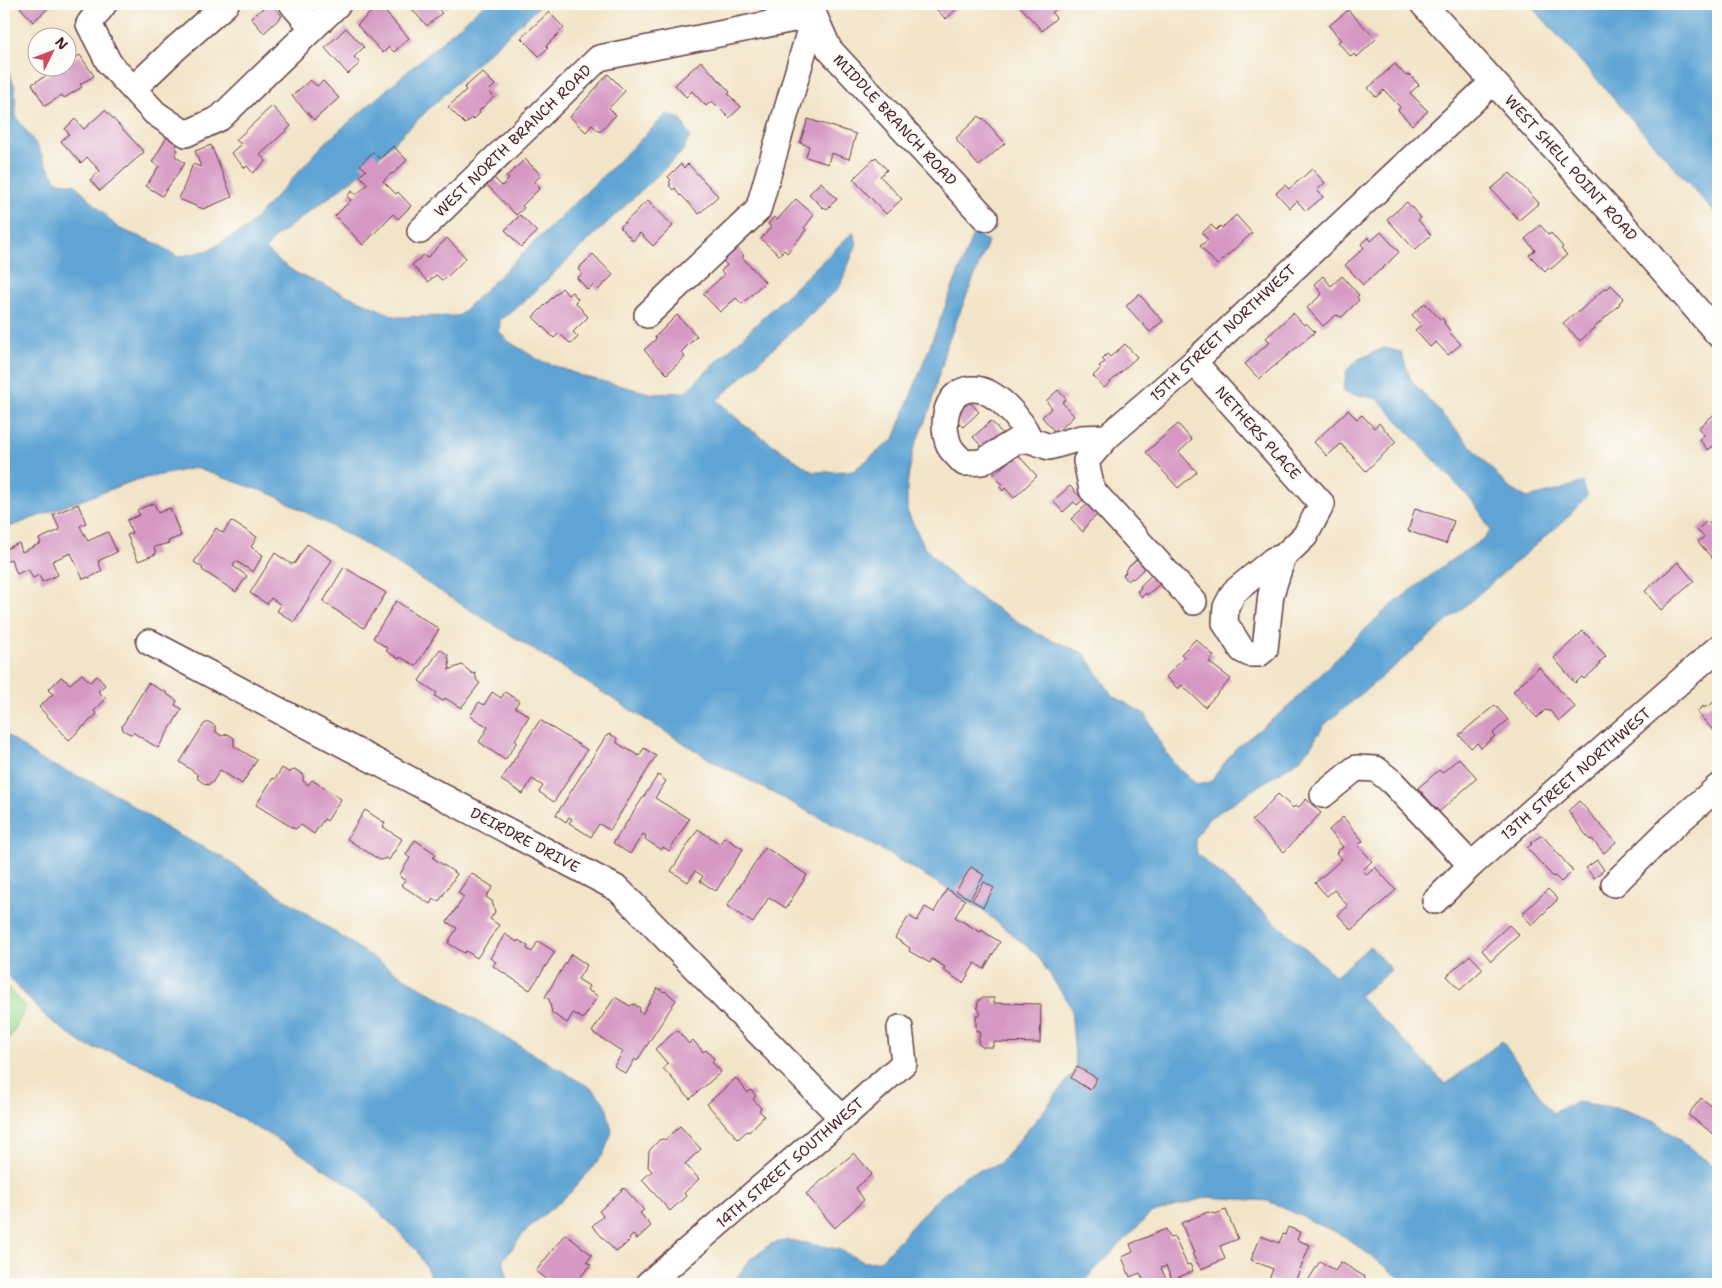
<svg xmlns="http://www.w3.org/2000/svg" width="1722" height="1288" font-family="'Shantell Sans',sans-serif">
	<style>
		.green { fill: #99dd95; stroke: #727e60 }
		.water { fill: #5fa4d4; stroke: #546280 }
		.building { fill: #d598c3 }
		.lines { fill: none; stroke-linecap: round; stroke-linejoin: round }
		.minor-casing { stroke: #633d43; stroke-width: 28 }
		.minor { stroke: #fff; stroke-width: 25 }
		.labels { text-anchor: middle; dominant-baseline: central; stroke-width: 4; stroke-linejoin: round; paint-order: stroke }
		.street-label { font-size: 15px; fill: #4a1f2b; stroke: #fdfcf7 }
	</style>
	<rect width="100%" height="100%" fill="#fdfcf7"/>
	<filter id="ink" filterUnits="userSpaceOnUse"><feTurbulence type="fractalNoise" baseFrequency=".02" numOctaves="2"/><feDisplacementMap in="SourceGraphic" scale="10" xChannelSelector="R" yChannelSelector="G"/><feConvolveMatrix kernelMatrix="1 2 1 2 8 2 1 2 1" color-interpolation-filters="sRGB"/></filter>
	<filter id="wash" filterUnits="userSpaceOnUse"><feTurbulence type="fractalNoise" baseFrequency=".0096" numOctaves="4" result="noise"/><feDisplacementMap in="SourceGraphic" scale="20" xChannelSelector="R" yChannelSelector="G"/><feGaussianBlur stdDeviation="1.12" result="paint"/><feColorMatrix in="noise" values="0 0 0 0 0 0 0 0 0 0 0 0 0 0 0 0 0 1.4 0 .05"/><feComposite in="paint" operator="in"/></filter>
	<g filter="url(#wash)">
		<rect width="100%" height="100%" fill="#f2e4c8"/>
		<!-- green -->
		<polygon class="green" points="4,984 26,1008 4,1048"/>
		<!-- water -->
		<g class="water">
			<polygon points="485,4 542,4 477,63 362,173 274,238 266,249 280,262 298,274 397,317 458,316 667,114 681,119 690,137 681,153 518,307 500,320 499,331 508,341 539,360 585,377 654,394 685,392 853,232 857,243 839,288 717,400 744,425 813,472 853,471 894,439 974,232 988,242 944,352 943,363 937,380 931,407 913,450 907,485 907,511 924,546 947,572 986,602 1038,634 1084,653 1112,695 1146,715 1158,740 1173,762 1197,785 1210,782 1236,748 1288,707 1358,636 1388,608 1447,563 1480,541 1491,531 1475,504 1378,399 1343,392 1347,370 1359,359 1384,348 1401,352 1411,380 1508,487 1527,498 1556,491 1583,482 1587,496 1566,519 1525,554 1421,644 1324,725 1311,746 1299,760 1208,819 1195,838 1197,854 1336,976 1370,946 1391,970 1359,996 1446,1084 1502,1041 1552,1113 1577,1102 1622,1109 1655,1121 1712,1165 1718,1171 1718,1284 1408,1284 1344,1236 1268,1201 1207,1197 1150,1214 1081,1284 735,1284 736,1279 750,1259 771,1244 788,1240 838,1249 864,1262 880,1261 932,1204 966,1175 999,1164 1041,1114 1076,1069 1071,1007 1037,955 981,909 889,854 714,762 366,545 274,495 195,468 136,480 4,529 4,59 15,87 16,117 38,147 47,166 58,182 75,184 118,228 158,244 178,257 209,250 247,228 324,144"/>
			<polygon points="1530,4 1718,4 1718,217"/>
			<polygon points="4,733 39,759 91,782 117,795 171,831 222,857 387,967 594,1090 606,1105 612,1132 603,1155 570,1193 528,1228 503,1260 509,1284 435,1284 417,1251 390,1223 353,1187 289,1146 155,1071 118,1054 86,1046 47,1018 4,972"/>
		</g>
		<g id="blocks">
			<!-- building -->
			<g class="building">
				<polygon points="23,4 53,4 33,22 20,7"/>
				<polygon points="268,4 271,4 282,16 264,33 251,18"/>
				<polygon points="412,4 433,4 442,13 427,26 409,6"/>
				<polygon points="441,4 453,4 446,9"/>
				<polygon points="931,4 962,4 946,19"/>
				<polygon points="1018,4 1061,4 1052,13 1056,18 1042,31"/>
				<polygon points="379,5 409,38 394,52 389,47 383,53 357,25"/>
				<polygon points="1348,10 1376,39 1357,57 1354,54 1351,57 1338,42 1341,40 1329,26"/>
				<polygon points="549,12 564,28 546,46 548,48 539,56 521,38"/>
				<polygon points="346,28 364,47 354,57 360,63 348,74 325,48"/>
				<polygon points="80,55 94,76 80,84 82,87 64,98 62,95 45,106 32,84 59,68 68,68 68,62"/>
				<polygon points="701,61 730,92 728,94 741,107 729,118 712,101 706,106 692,91 686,97 675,85"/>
				<polygon points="1395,64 1406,76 1409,74 1419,85 1410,93 1428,111 1412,125 1398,110 1400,107 1384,90 1376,97 1368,88"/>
				<polygon points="482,72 495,85 489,91 494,97 479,111 480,113 473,120 472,118 465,124 448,107 466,90 464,88"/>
				<polygon points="608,74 625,91 609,108 616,115 600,132 592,125 586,132 570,117"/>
				<polygon points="310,80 317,86 323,81 339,98 314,120 292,96"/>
				<polygon points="272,106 291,126 260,155 266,161 253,173 247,166 245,168 231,153 241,144 236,140"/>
				<polygon points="105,110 144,152 100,191 90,180 100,171 87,157 81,163 61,141 69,134 65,129 75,119 84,129"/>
				<polygon points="979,116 982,119 983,118 1005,143 979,166 957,141 958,140 956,138"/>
				<polygon points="808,119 856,134 849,159 831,153 828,164 806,157 809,146 800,143"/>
				<polygon points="172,129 183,135 175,148 178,150 175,155 176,157 185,163 162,196 146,186 159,166 152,162"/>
				<polygon points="211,145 232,197 203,209 179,199 193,164 201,167 195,151"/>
				<polygon points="393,146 407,160 393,174 392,173 383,181 396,194 398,192 411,206 398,219 393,214 363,245 335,216 351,200 347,196 352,191 356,195 368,184 360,176 366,170 360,165 373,152 380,159"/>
				<polygon points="876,157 887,170 880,176 902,199 886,214 853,179"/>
				<polygon points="525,159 541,175 534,182 540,188 522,206 524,208 516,215 483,181 490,174 502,186 509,179 506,177"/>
				<polygon points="681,164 684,168 688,164 718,196 699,214 681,195 680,196 675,188 673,190 669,185 671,184 669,182 671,180 668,177"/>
				<polygon points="1312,169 1325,183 1317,190 1323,197 1306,211 1297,201 1290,208 1276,193 1285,185 1289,189"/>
				<polygon points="1510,173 1539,203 1519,220 1491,189"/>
				<polygon points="821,182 837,199 827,209 824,207 823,208 809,194"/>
				<polygon points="796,199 814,215 804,228 806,230 787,253 784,250 779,255 761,239 771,227 768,224 774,217 777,220"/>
				<polygon points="648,200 673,226 653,246 640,233 633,241 620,227"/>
				<polygon points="1407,202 1421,218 1418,220 1431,235 1415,250 1387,219"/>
				<polygon points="520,215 537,232 521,247 505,230"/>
				<polygon points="1236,215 1252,233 1217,265 1200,246 1208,240 1202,233 1211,225 1216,230 1220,226 1222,228"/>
				<polygon points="1540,225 1549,235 1551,233 1563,247 1561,249 1567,255 1551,269 1549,267 1545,271 1529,255 1535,250 1525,239"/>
				<polygon points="1381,232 1399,252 1381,270 1380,270 1363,285 1345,265 1364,248 1361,244 1368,237 1371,241"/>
				<polygon points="447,238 466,258 443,281 436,275 428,282 412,265 423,255 427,258"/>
				<polygon points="735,246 744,256 742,257 765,282 742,304 736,298 720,312 703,294 724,275 721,271 727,265 721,259"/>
				<polygon points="593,254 613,275 598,290 593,285 588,290 577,278 582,274 578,269"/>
				<polygon points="1323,276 1331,286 1342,276 1359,295 1357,297 1359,300 1342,317 1336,315 1323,326 1307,308 1322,294 1314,284"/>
				<polygon points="1611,285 1624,298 1619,303 1620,304 1580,341 1563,323 1574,314 1575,315 1605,288 1607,289"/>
				<polygon points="562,288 568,295 572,292 578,299 575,302 588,317 573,332 578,337 571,344 559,333 554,338 533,317"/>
				<polygon points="1139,294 1163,321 1150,332 1126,306"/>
				<polygon points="1425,303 1440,319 1442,318 1445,322 1444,323 1450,331 1449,332 1461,344 1448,355 1436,342 1430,347 1415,330 1421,325 1412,315"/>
				<polygon points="1293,313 1304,325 1306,323 1315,332 1259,379 1245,364 1270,342 1266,338"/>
				<polygon points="677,315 697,336 681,352 685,357 667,374 644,350 656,339 655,337"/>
				<polygon points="1125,344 1137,357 1104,388 1093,376 1101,368 1099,366 1105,362 1102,359 1107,354 1110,357"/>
				<polygon points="1058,390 1066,399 1062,402 1074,416 1056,433 1042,417 1052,408 1046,401"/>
				<polygon points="968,400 979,412 963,427 952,415"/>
				<polygon points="1348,410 1357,419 1362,415 1374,428 1379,423 1396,442 1366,471 1341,444 1327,456 1314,442"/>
				<polygon points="1717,412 1718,413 1718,452 1713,446 1708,450 1699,439 1704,435 1698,428"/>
				<polygon points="991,421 1002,433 984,449 973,437"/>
				<polygon points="1178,424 1192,440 1179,452 1197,472 1178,488 1146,452"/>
				<polygon points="1017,454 1037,476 1014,498 1005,488 1003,491 1000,487 1002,484 993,475"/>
				<polygon points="1070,486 1083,500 1077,505 1074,502 1063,512 1053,501"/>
				<polygon points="1091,501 1101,512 1088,523 1083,532 1071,519"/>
				<polygon points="154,503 158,513 170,508 181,536 168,541 169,543 154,547 156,554 138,561 127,535 132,533 127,520 140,515 137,510"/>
				<polygon points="78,504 86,523 80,526 88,541 108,532 117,552 98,561 102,571 89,578 89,577 83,579 71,553 52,561 58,575 42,582 39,575 33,578 28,569 17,574 11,559 4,563 4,550 19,543 22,552 41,543 39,539 60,530 53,515"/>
				<polygon points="1415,508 1454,521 1446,544 1408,531"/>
				<polygon points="231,521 257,537 251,547 263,555 253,572 236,561 233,566 247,576 236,592 202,570 203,568 194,562 216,528 223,533"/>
				<polygon points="1707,521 1714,528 1718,524 1718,565 1698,542 1704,537 1697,530"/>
				<polygon points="307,544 332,560 294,622 277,611 281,605 271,598 267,604 250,593 275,553 291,564 295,563"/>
				<polygon points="1138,558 1146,567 1133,579 1132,578 1128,581 1123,575 1126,572 1125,570"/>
				<polygon points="1678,562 1694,581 1661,610 1645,591"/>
				<polygon points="344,567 386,593 364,628 323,602"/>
				<polygon points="1153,574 1161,583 1147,595 1146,593 1142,597 1137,591 1141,588 1140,586"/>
				<polygon points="396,601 439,629 416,666 400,657 399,659 386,651 388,649 373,638"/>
				<polygon points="1583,631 1606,656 1599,663 1600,665 1584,679 1582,677 1575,683 1554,658"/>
				<polygon points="1196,639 1214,656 1209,662 1231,679 1205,707 1182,685 1178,689 1166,677 1184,657 1181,654"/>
				<polygon points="440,649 448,655 450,668 448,670 462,665 473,674 475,673 477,681 480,683 461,708 445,698 443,701 435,696 437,693 419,681"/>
				<polygon points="1539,667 1575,707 1559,721 1550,711 1545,710 1537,718 1513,691"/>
				<polygon points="82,674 90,682 97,676 105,685 98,691 106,699 94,711 97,714 69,740 39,707 53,694 48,690 61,677 70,684"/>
				<polygon points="148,683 167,693 167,694 177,701 175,705 182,709 158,748 134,733 130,734 123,730 122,726"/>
				<polygon points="492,692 501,698 505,692 519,701 515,707 529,716 515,740 517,742 505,760 479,742 488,727 470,716 479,702 484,705"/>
				<polygon points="1718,692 1718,736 1697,712 1703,706 1704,708 1706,706 1708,707 1718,698 1715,695"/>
				<polygon points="1495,705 1508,720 1493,733 1495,736 1481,748 1477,743 1471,748 1459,735"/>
				<polygon points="540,720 587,750 554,802 539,792 543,786 532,779 523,794 501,780"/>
				<polygon points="209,722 215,726 216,732 222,736 228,734 234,738 234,746 257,760 242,784 220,770 212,783 206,785 198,779 197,774 180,762 204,724"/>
				<polygon points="610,734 617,738 617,743 639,756 644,748 656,756 610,830 599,824 591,837 569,823 572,819 569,817 566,822 556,815 606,736"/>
				<polygon points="1459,758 1477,778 1439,812 1418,788 1439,770 1442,773"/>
				<polygon points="282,768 290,773 291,771 296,770 303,774 303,781 308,785 312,780 341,799 327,821 324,819 314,834 301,825 295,829 288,825 256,805 273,778 275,779"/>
				<polygon points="658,775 666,781 655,798 689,819 669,851 663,847 661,850 645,839 646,836 643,834 630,854 613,843"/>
				<polygon points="1278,794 1293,808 1295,806 1298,808 1306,799 1321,813 1284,852 1252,821"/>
				<polygon points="1579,801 1616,842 1604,853 1592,839 1590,840 1568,811"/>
				<polygon points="365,810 385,823 383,827 402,839 389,860 387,858 380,860 347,839"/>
				<polygon points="1343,817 1363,841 1358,845 1372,861 1363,870 1367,875 1375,867 1396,890 1352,930 1338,915 1348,906 1334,890 1327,896 1315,883 1342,859 1336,853 1343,847 1329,830"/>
				<polygon points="698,829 720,844 724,837 743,849 716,891 700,881 703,876 695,871 688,882 671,871"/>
				<polygon points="1542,835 1573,871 1561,882 1555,876 1553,877 1527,848 1532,844 1530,843"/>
				<polygon points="415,840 436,854 433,858 457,874 440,900 436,901 433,899 430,904 401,885 405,880 401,878 400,874 410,858 406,855"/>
				<polygon points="765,847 807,875 786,908 769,897 753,923 727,906"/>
				<polygon points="1597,860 1604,870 1594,878 1586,868"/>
				<polygon points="971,867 984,875 970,899 956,891"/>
				<polygon points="471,873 493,887 486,897 492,901 495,912 490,919 499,925 477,958 466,951 464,953 448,943 457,928 447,922 464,897 458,893"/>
				<polygon points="984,882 994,888 983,907 972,900"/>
				<polygon points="947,889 965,900 955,917 980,932 981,930 1000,942 984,969 975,963 963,983 943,970 945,967 932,959 930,963 909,951 910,948 895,938 909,916 917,921 925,907 934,912"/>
				<polygon points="1548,889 1558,899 1532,925 1522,914"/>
				<polygon points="1509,925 1519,935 1491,961 1482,950"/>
				<polygon points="505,934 517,942 518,940 528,946 527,949 532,952 538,941 555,952 530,990 493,966 496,962 490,958"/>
				<polygon points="571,954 587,965 578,979 589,986 587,990 598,996 583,1019 573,1013 567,1023 552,1013 549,999 545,997"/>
				<polygon points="1470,955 1483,969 1460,990 1447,976"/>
				<polygon points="658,988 664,992 665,991 676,1000 637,1061 635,1059 626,1074 614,1066 623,1052 592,1032 615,997 630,1006 634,1004 640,1008 639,1012 642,1014"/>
				<polygon points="981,998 994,998 994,1003 1041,1004 1040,1043 993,1042 993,1047 982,1047 978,1043 980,1031 976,1031 976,1015 980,1015 980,1011 977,1008 978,1002"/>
				<polygon points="677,1030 689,1044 693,1040 703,1052 706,1050 714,1059 712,1062 721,1072 690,1099 663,1068 668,1064 655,1049"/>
				<polygon points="1077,1067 1097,1078 1090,1090 1071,1078"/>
				<polygon points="736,1078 748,1093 751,1090 756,1096 753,1099 761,1108 759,1110 764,1116 749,1132 747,1131 738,1139 707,1104"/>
				<polygon points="1701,1098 1718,1111 1718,1137 1688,1115"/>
				<polygon points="680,1126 701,1149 685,1164 699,1179 684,1193 686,1196 670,1211 642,1180 652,1171 648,1167 649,1151 659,1140 663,1139 665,1140"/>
				<polygon points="854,1153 872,1174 856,1188 864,1200 835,1228 806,1194"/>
				<polygon points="624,1188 644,1210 640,1213 651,1226 637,1239 633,1235 629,1239 630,1240 624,1246 623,1245 623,1247 616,1252 592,1226 603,1216 599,1211"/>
				<polygon points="1226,1210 1238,1239 1220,1246 1225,1259 1201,1269 1192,1254 1194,1253 1181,1223 1208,1212 1215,1214"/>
				<polygon points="1288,1227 1300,1232 1297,1240 1310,1245 1294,1284 1281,1284 1269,1279 1273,1269 1251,1260 1261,1236 1279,1243 1283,1234 1285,1235"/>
				<polygon points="1166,1229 1170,1238 1174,1236 1187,1265 1190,1264 1193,1271 1172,1280 1166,1266 1161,1268 1167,1281 1159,1284 1140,1284 1140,1282 1144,1281 1140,1273 1130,1277 1122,1257 1133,1252 1130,1244"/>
				<polygon points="565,1234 592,1255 587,1262 591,1265 574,1284 553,1284 536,1271"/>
				<polygon points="1320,1261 1335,1271 1341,1262 1365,1277 1361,1284 1306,1284"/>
			</g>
		</g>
	</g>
	<g filter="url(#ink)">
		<use href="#blocks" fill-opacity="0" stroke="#633d43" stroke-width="1"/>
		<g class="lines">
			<!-- minor casing -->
			<g class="minor-casing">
				<g id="minor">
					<polyline points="104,4 89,24 109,63 155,113 186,134 220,118 338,4"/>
					<polyline points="292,4 312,27"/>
					<polyline points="1423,4 1634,237 1718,334"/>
					<polyline points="814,15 829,49 985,218"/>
					<polyline points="133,89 175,49 226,4"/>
					<polyline points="420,231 599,58 814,15"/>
					<polyline points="647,315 758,210 814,15"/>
					<polyline points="1194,362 1322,504 1305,536 1283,557 1273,560 1234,592 1226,607 1225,623 1242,650 1250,654 1259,654 1265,649 1271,594 1283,557"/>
					<path d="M1030,440C1022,420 995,387 971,389C943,391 940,430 951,449C955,454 960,459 964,463L982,462L1016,441L1030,440L1049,447L1081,438L1107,437"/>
					<polyline points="1194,602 1092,490 1086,461 1107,437 1194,362 1493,82"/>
					<polyline points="149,642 618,889 842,1118"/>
					<polyline points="1323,795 1356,768 1376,769 1392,782 1471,865"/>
					<polyline points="1614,884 1670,829 1718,787"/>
					<polyline points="1435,901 1471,865 1718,648"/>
					<polyline points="648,1284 842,1118 904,1063 900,1028"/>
				</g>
			</g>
			<!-- minor -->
			<use href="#minor" class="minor"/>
		</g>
	</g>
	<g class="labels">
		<!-- street labels -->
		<g class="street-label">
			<text transform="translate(895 120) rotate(47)">MIDDLE BRANCH ROAD</text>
			<text transform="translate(513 141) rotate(-44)">WEST NORTH BRANCH ROAD</text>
			<text transform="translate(1571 168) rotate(48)">WEST SHELL POINT ROAD</text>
			<text transform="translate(1223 333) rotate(-43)">15TH STREET NORTHWEST</text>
			<text transform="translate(1258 433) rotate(48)">NETHERS PLACE</text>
			<text transform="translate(1576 774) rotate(-41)">13TH STREET NORTHWEST</text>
			<text transform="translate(525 840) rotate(28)">DEIRDRE DRIVE</text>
			<text transform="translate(790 1163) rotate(-41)">14TH STREET SOUTHWEST</text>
		</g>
	</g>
	<!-- margin -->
	<rect width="1722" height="1288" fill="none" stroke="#fdfcf7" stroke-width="20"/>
	<!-- north arrow -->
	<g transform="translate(52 52) rotate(48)"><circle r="24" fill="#fdfcf7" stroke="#b5a4a5"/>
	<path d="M0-4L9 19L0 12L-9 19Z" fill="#d1495b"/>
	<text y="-8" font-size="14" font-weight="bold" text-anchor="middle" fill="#4a1f2b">N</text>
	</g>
</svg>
